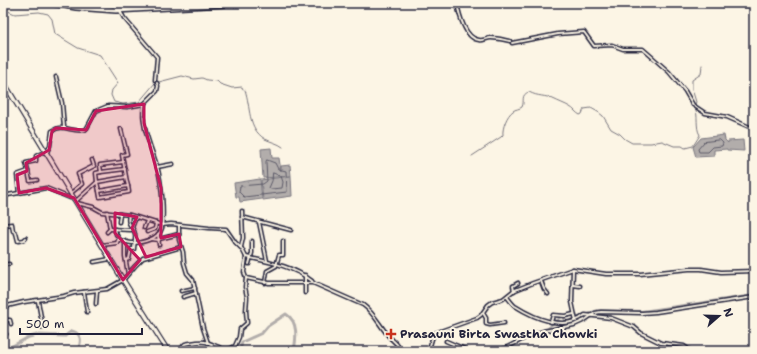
<svg xmlns="http://www.w3.org/2000/svg" width="757" height="354" font-family="'Shantell Sans',sans-serif">
	<style>
		.water { fill: #b2adab; stroke: #78757e }
		.lines { fill: none; stroke-linecap: round; stroke-linejoin: round }
		.shore { stroke: #5c5a68; stroke-width: 1 }
		.stream { stroke: #78757e; stroke-width: 1 }
		.canal { stroke: #b2adab; stroke-width: 2 }
		.river { stroke: #b2adab; stroke-width: 3 }
		.minor-casing { stroke: #22223b; stroke-width: 5 }
		.secondary-casing { stroke: #22223b; stroke-width: 6 }
		.trunk-casing { stroke: #22223b; stroke-width: 8 }
		.minor { stroke: #fcf5e5; stroke-width: 2 }
		.secondary { stroke: #fcf5e5; stroke-width: 3.5 }
		.trunk { stroke: #fcf5e5; stroke-width: 5 }
		.marked { fill: #c2185b; fill-opacity: 0.2; stroke: #c2185b; stroke-width: 3; stroke-linejoin: round }
		.poi-dot { fill: #c8321e; stroke: #fcf5e5; stroke-width: 1.5 }
		.labels { text-anchor: middle; dominant-baseline: central; stroke-width: 4; stroke-linejoin: round; paint-order: stroke }
		.poi-label { font-size: 12px; font-weight: bold; fill: #22223b; stroke: #fcf5e5; text-anchor: start }
	</style>
	<rect width="100%" height="100%" fill="#fcf5e5"/>
	<filter id="ink" filterUnits="userSpaceOnUse"><feTurbulence type="fractalNoise" baseFrequency=".025" numOctaves="2"/><feDisplacementMap in="SourceGraphic" scale="8" xChannelSelector="R" yChannelSelector="G"/><feConvolveMatrix kernelMatrix="1 2 1 2 8 2 1 2 1" color-interpolation-filters="sRGB"/></filter>
	<g filter="url(#ink)">
		<!-- water -->
		<g class="water">
			<polygon points="724,135 725,140 728,143 728,141 743,140 744,151 727,150 727,149 714,150 714,156 696,157 693,147 701,138"/>
			<polygon points="271,148 272,158 279,158 281,171 281,166 290,165 291,176 263,178 261,149"/>
			<polygon points="291,176 292,196 263,200 261,180"/>
			<polygon points="260,179 262,199 240,202 239,197 236,197 234,183"/>
		</g>
		<g class="lines">
			<!-- shore -->
			<g class="shore">
				<polygon points="720,140 723,143 722,146 713,147 708,152 699,152 698,149 704,142"/>
				<polygon points="267,160 275,163 278,169 286,171 287,192 244,197 239,192 240,186 263,184 267,181 266,162"/>
				<polygon points="273,173 281,176 283,182 282,188 271,189 269,188 272,181"/>
			</g>
			<!-- stream -->
			<g class="stream">
				<polyline points="3,9 15,14 39,12 48,14 52,19 55,34 78,48 100,55 118,83 112,90 111,95 114,102 123,104 139,102 155,83 182,76 194,79 202,78 207,80 217,81 220,84 232,88 242,87 243,89"/>
				<path d="M245,90C251,107 247,128 265,139C271,142 278,143 283,147"/>
				<polyline points="695,104 696,102 692,89 692,80 701,74 702,65"/>
				<path d="M472,156L501,137L503,135C502,128 507,115 513,111C515,109 520,109 522,107C525,101 520,95 529,92C538,97 545,95 553,99C559,102 565,104 570,107C574,109 576,113 580,115L582,114L584,109L591,108L598,112L603,116L611,129L620,134L625,139L632,143H651L662,141L674,146H682L685,148L693,146L700,135C695,127 699,116 695,107"/>
			</g>
			<!-- canal -->
			<g class="canal">
				<polyline points="457,344 472,351"/>
				<polyline points="496,351 534,332 548,328 563,315 566,324 581,320 590,313 598,310 642,311 754,295"/>
			</g>
			<!-- river -->
			<g class="river">
				<path d="M3,351L29,337L37,335L65,336L72,331C83,334 81,342 78,351"/>
				<path d="M240,351L242,342L262,333L268,326L286,314C299,322 296,339 294,351"/>
			</g>
			<!-- minor casing -->
			<g class="minor-casing">
				<g id="minor">
					<polyline points="114,3 116,9"/>
					<path d="M457,3C459,14 465,39 479,40C483,41 487,38 491,38C498,38 504,40 510,41"/>
					<polyline points="120,11 124,18 157,57 155,80"/>
					<polyline points="512,43 558,34 584,32 594,46 612,45 623,49 643,49 669,72 685,91 693,105 705,113 727,117 754,129"/>
					<polyline points="56,77 62,103 64,127"/>
					<polyline points="121,129 127,154 122,155 127,182 128,186 99,191 97,182 126,177"/>
					<path d="M47,152L50,146L52,131C64,123 71,133 85,130L87,128L96,111L108,106L127,107L144,104L157,91L158,86L157,83"/>
					<polyline points="123,162 100,165 101,172 125,169"/>
					<polyline points="157,167 173,164"/>
					<polyline points="28,171 30,181 37,180"/>
					<polyline points="99,191 100,197 129,192 128,186"/>
					<polyline points="19,193 17,175 28,171 26,163 36,161 36,156 46,151"/>
					<polyline points="71,193 82,184 78,174 94,166 92,160"/>
					<polyline points="76,201 97,182 96,173 101,172"/>
					<polyline points="3,202 4,198 8,195 46,188 70,198 74,198"/>
					<path d="M77,203L93,207L102,212L130,215L162,225L171,224L209,228L226,229L235,242L242,249L246,257L244,272L246,278L245,287L247,297L246,311L247,323L240,329L239,337L235,346C225,354 214,343 205,342C199,341 192,343 185,344L183,346V351"/>
					<polyline points="242,217 291,230"/>
					<polyline points="119,222 120,214"/>
					<polyline points="259,222 267,261"/>
					<polyline points="3,225 12,224 13,231 16,233 18,241 24,240 26,238"/>
					<polyline points="179,225 179,240 183,252 184,263 187,273 193,280 203,328 208,343"/>
					<polyline points="144,228 147,221"/>
					<polyline points="110,229 131,230 136,217"/>
					<path d="M115,229L116,234L120,240C124,241 128,243 132,243C142,243 159,239 162,228C164,210 162,184 157,166C151,147 140,124 144,104"/>
					<polyline points="107,232 110,229 107,212"/>
					<polyline points="147,232 155,229 156,223"/>
					<polyline points="158,234 159,245"/>
					<polyline points="150,239 159,240"/>
					<polyline points="159,239 179,234"/>
					<polyline points="125,241 125,256 128,274"/>
					<polyline points="102,245 117,243 118,240 120,240"/>
					<polyline points="241,247 243,238 242,211"/>
					<path d="M246,257C269,262 293,266 312,281L313,283L363,305C373,312 379,324 387,334C391,340 399,344 401,351"/>
					<path d="M126,260L129,259L131,249H134C134,244 136,239 135,234C134,226 126,226 129,215"/>
					<polyline points="94,262 110,259"/>
					<polyline points="249,264 252,253 252,241"/>
					<polyline points="3,265 9,264"/>
					<polyline points="573,269 572,302 576,321"/>
					<polyline points="305,275 305,293"/>
					<polyline points="246,278 269,283 313,283"/>
					<polyline points="541,281 544,289 548,294"/>
					<polyline points="265,283 267,271 276,266 279,255 283,255 283,241"/>
					<polyline points="573,285 580,286"/>
					<polyline points="181,291 195,288"/>
					<polyline points="514,291 513,286 518,283"/>
					<polyline points="84,292 87,312"/>
					<polyline points="183,297 196,293"/>
					<path d="M507,297C509,299 512,304 515,306C534,318 565,332 585,315L611,318L634,327L641,333L661,343L684,346L691,351"/>
					<polyline points="38,301 43,328"/>
					<polyline points="96,304 97,291"/>
					<polyline points="3,307 24,302 64,296 74,293 107,289 123,280 135,266 143,258 181,247"/>
					<polyline points="483,313 486,318 486,324 490,325 504,323"/>
					<polyline points="3,320 10,320 11,324"/>
					<polyline points="551,322 553,315 565,316 574,314"/>
					<polyline points="3,335 6,334"/>
					<polyline points="446,341 469,351"/>
					<polyline points="425,351 429,349 432,339 435,333 477,318 481,315 488,305 492,302 503,299 513,291 533,283 573,269 606,274 640,274 689,269 701,269 721,272 754,271"/>
					<polyline points="500,351 529,336 544,331 574,325 585,320 595,313 601,312 642,313 656,312 754,297"/>
				</g>
			</g>
			<!-- secondary casing -->
			<g class="secondary-casing">
				<polyline id="secondary" points="3,81 123,280 168,351"/>
			</g>
			<!-- trunk casing -->
			<g class="trunk-casing">
				<g id="trunk">
					<polyline points="54,3 76,7 116,10 242,3"/>
					<polyline points="707,3 754,4"/>
				</g>
			</g>
			<!-- minor -->
			<use href="#minor" class="minor"/>
			<!-- secondary -->
			<use href="#secondary" class="secondary"/>
			<!-- trunk -->
			<use href="#trunk" class="trunk"/>
		</g>
	</g>
	<!-- marked area -->
	<path class="marked" d="M144,104V123L161,188V238L179,234L181,247L146,257L132,228L137,217L115,213V233L140,260L123,280L74,198L46,188L19,193L17,175L27,171L26,163L49,150L52,131L56,128L86,130L96,111Z"/>
	<!-- markers -->
	<path class="poi-dot" d="M389 328h4v4h4v4h-4v4h-4v-4h-4v-4h4z"/>
	<g class="labels">
		<!-- poi labels -->
		<g class="poi-label">
			<text x="400" y="334">Prasauni Birta Swastha Chowki</text>
		</g>
	</g>
	<!-- margin -->
	<rect width="757" height="354" fill="none" stroke="#fcf5e5" stroke-width="16"/>
	<rect x="8" y="8" width="741" height="338" fill="none" stroke="#22223b" stroke-width="1.5" filter="url(#ink)"/>
	<!-- north arrow -->
	<g transform="translate(719 316) rotate(70)" stroke="#fcf5e5" stroke-width="3" paint-order="stroke">
	<path d="M0-3L7 15L0 10L-7 15Z" fill="#22223b"/>
	<text y="-6" font-size="11" font-weight="bold" text-anchor="middle" fill="#22223b">N</text>
	</g>
	<!-- scale -->
	<path d="M20 328v6h122v-6" fill="none" stroke="#22223b" stroke-width="2"/>
	<text x="26" y="328" font-size="12" fill="#22223b" stroke="#fcf5e5" stroke-width="3" paint-order="stroke">500 m</text>
</svg>
